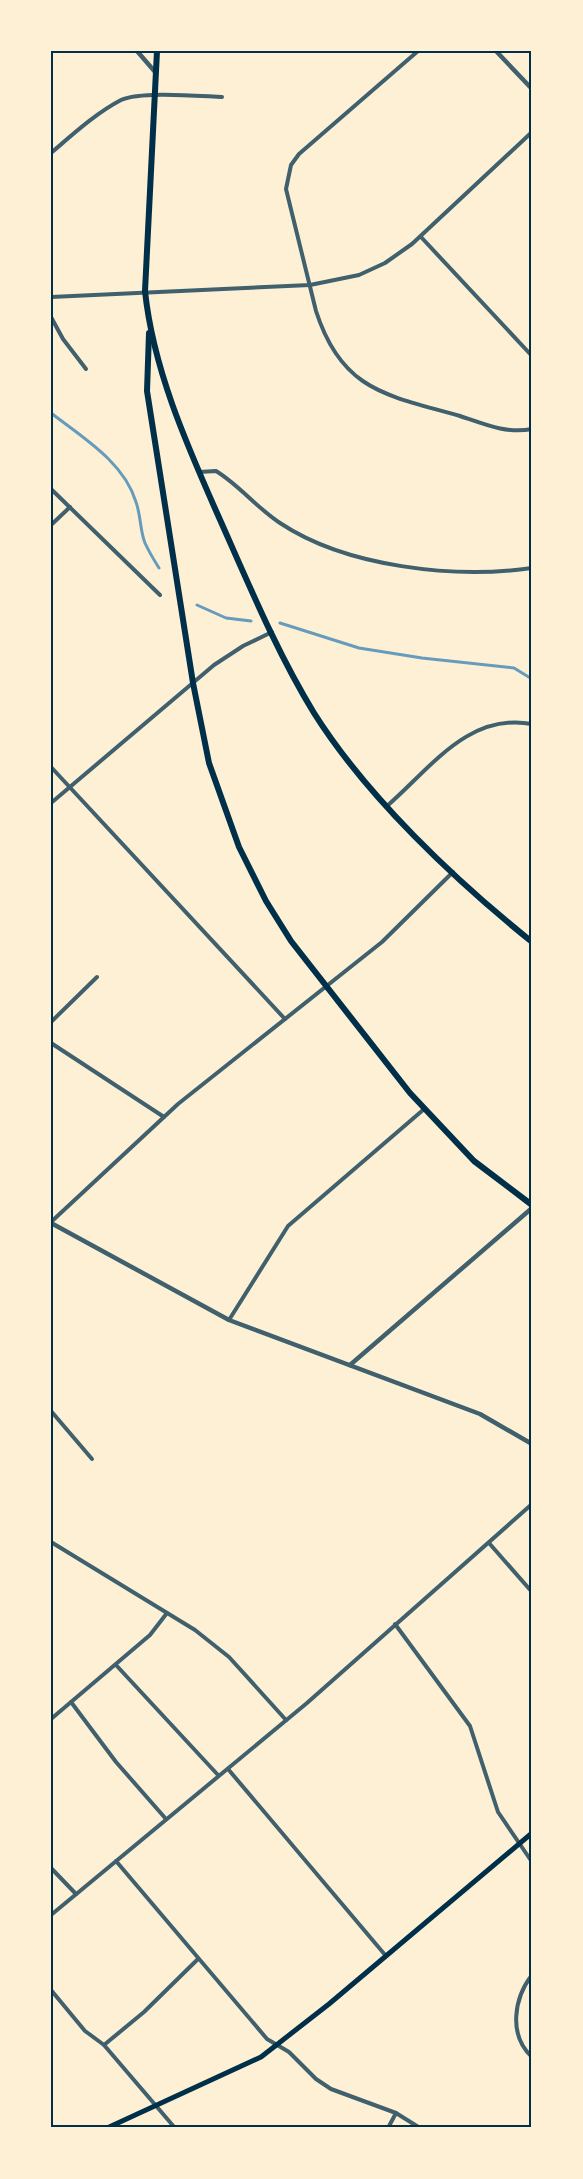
<svg xmlns="http://www.w3.org/2000/svg" width="583" height="2179" font-family="Quicksand,sans-serif">
	<style>
		.lines { fill: none; stroke-linecap: round; stroke-linejoin: round }
		.stream { stroke: #669bbc; stroke-width: 3 }
		.minor { stroke: #3f606c; stroke-width: 4 }
		.tertiary { stroke: #3f606c; stroke-width: 4.5 }
		.secondary { stroke: #003049; stroke-width: 5 }
		.primary { stroke: #003049; stroke-width: 6 }
		.neatline { fill: none; stroke: #003049; stroke-width: 2 }
	</style>
	<rect width="100%" height="100%" fill="#fdf0d5"/>
	<g class="lines">
		<!-- stream -->
		<g class="stream">
			<path d="M51,413C82,437 124,462 136,502C141,516 140,531 145,543C149,552 154,560 159,568"/>
			<polyline points="197,605 226,618 251,621"/>
			<polyline points="280,623 359,648 422,658 514,668 532,679"/>
		</g>
		<!-- minor -->
		<g class="minor">
			<path d="M418,51L299,154L291,165L286,189L316,311C342,392 388,395 460,416C484,424 506,434 532,429"/>
			<path d="M51,153C72,135 96,113 121,100C141,91 198,96 222,97"/>
			<polyline points="421,237 532,356"/>
			<polyline points="51,297 310,285 359,275 385,263 412,244 532,132"/>
			<polyline points="51,317 63,339 86,369"/>
			<path d="M199,472L216,471C239,485 257,508 280,523C346,567 454,579 532,568"/>
			<polyline points="51,489 160,595"/>
			<polyline points="51,525 70,507"/>
			<polyline points="51,767 285,1019"/>
			<polyline points="51,803 214,665 243,646 272,632"/>
			<path d="M387,806C430,769 468,712 532,724"/>
			<polyline points="51,1022 97,977"/>
			<polyline points="51,1043 164,1117"/>
			<polyline points="51,1222 178,1104 382,942 453,872"/>
			<polyline points="229,1320 288,1226 423,1110"/>
			<polyline points="51,1411 92,1459"/>
			<polyline points="51,1542 195,1630 229,1657 286,1720"/>
			<polyline points="489,1543 532,1592"/>
			<polyline points="395,1624 470,1726 498,1812 532,1862"/>
			<polyline points="116,1665 218,1775"/>
			<polyline points="71,1702 116,1762 166,1819"/>
			<polyline points="51,1719 150,1635 167,1613"/>
			<polyline points="228,1769 386,1956"/>
			<polyline points="116,1861 267,2039 289,2052 316,2079 331,2089 396,2113 420,2128"/>
			<polyline points="51,1868 76,1894"/>
			<polyline points="51,1915 307,1703 532,1504"/>
			<path d="M532,1975C514,1998 508,2035 532,2057"/>
			<polyline points="51,1990 85,2031 104,2045 175,2128"/>
			<polyline points="104,2045 144,2012 198,1959"/>
			<polyline points="388,2128 396,2113"/>
		</g>
		<!-- tertiary -->
		<g class="tertiary">
			<polyline points="137,51 156,73"/>
			<polyline points="496,51 532,89"/>
			<polyline points="51,1223 229,1320 480,1414 532,1444"/>
			<polyline points="350,1365 532,1208"/>
		</g>
		<!-- secondary -->
		<polyline class="secondary" points="107,2128 261,2057 329,2004 532,1833"/>
		<!-- primary -->
		<g class="primary">
			<path d="M157,51L145,291C153,368 186,443 217,513C247,580 276,651 314,713C367,797 455,880 532,942"/>
			<polyline points="149,333 147,391 193,683 209,763 239,847 266,901 291,941 410,1093 474,1161 532,1205"/>
		</g>
	</g>
	<!-- border -->
	<rect width="583" height="2179" fill="none" stroke="#fdf0d5" stroke-width="105"/>
	<rect x="52" y="52" width="478" height="2074" class="neatline"/>
</svg>
